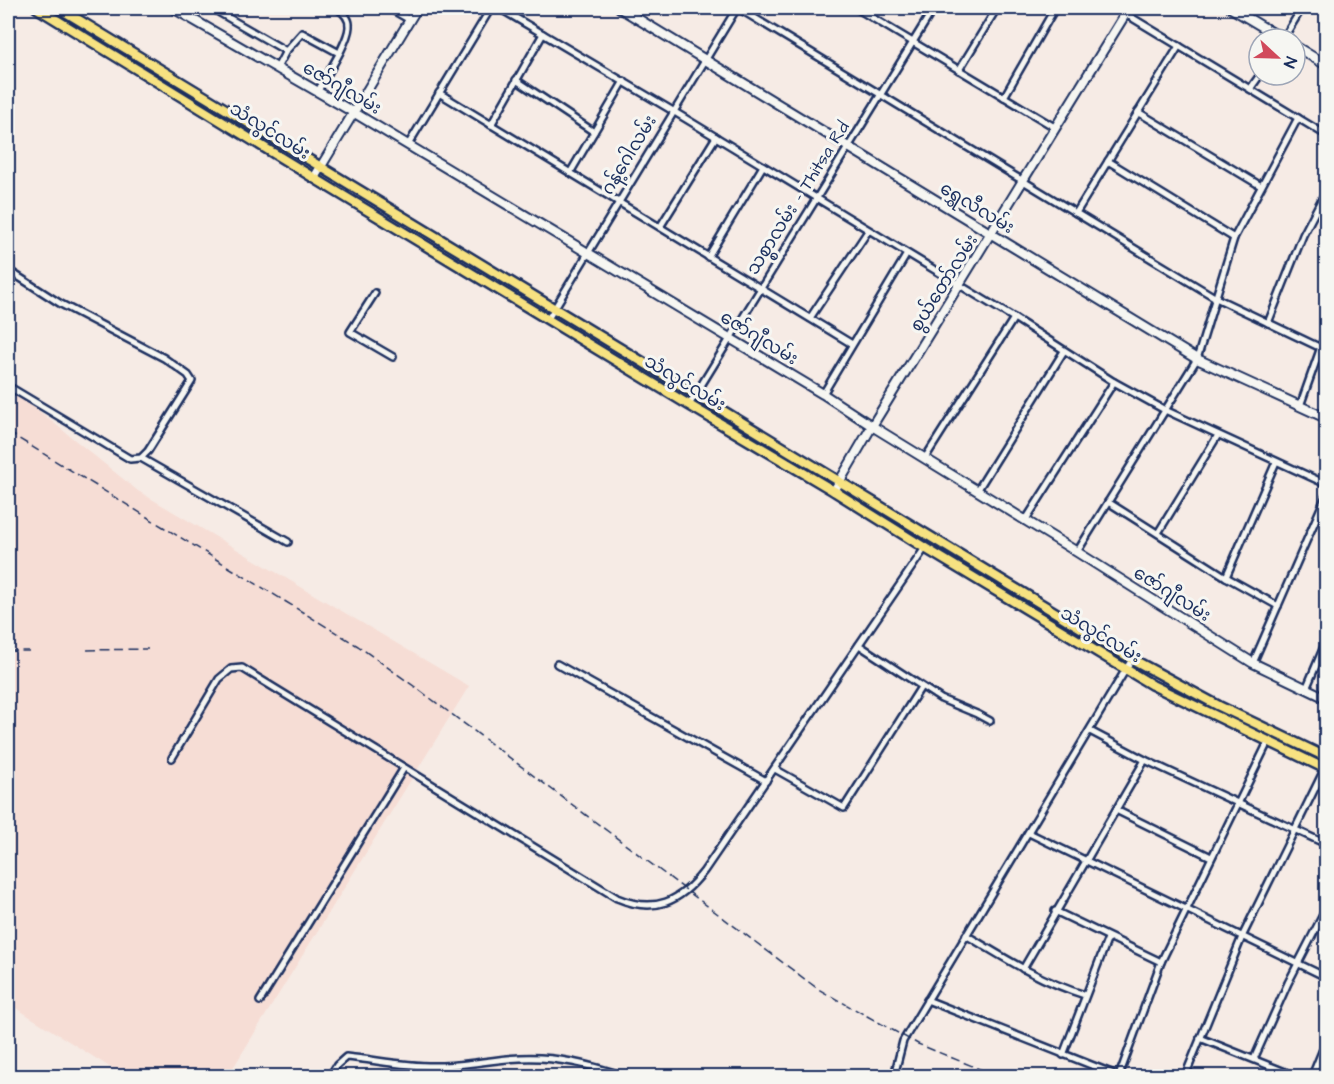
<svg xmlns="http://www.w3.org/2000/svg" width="1334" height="1084" font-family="'Architects Daughter','Noto Sans Myanmar',sans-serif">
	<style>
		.built { fill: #f6ddd5 }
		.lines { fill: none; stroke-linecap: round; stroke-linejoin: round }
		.street-casing { stroke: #1b2f5e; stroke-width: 10 }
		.secondary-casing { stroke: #1b2f5e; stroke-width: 12 }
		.primary-casing { stroke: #1b2f5e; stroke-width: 13 }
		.street { stroke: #f6f6f2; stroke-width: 5 }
		.secondary { stroke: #f6f6f2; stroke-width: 8 }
		.primary { stroke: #f7e281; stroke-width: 8 }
		.rail { stroke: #1b2f5e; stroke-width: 1.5; stroke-dasharray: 9 4.5; stroke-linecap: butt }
		.labels { text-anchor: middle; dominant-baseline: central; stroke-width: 6; stroke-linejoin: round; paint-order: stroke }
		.street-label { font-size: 18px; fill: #1b2f5e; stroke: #f6f6f2 }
	</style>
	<rect width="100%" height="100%" fill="#f6ebe5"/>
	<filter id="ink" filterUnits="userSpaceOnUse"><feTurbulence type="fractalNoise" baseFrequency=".0167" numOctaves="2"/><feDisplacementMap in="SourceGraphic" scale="12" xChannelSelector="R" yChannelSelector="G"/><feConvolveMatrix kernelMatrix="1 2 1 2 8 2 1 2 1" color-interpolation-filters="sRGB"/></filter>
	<g filter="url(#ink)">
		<!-- built -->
		<polygon class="built" points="8,386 138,491 469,686 228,1076 124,1076 8,1003"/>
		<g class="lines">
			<!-- street casing -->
			<g class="street-casing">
				<g id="street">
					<polyline points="213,8 220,13 286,51 277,68"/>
					<polyline points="389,8 410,20"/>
					<polyline points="499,8 673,111 1014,318 1114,382 1165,410 1326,484"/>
					<polyline points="738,8 1216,298 1321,348"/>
					<polyline points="856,8 1056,128"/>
					<polyline points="1116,8 1326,135"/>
					<polyline points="187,16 193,8"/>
					<polyline points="1283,39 1302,8"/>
					<polyline points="286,51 302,33 339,53"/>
					<polyline points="959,70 997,8"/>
					<polyline points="516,80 594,132"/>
					<polyline points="1250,89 1260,75"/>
					<path d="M318,91C326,76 348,43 349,27C350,19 343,12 337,8"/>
					<polyline points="439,93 852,344"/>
					<polyline points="1004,97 1055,8"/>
					<polyline points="1138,112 1261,186"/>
					<polyline points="491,125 543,34"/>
					<polyline points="408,145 491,8"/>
					<polyline points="1108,161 1234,238"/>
					<polyline points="570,173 624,81"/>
					<polyline points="1076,213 1179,46"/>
					<polyline points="660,227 716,137"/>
					<polyline points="708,257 763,166"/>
					<polyline points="8,270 61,304 164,358 188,375 192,381 148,451 141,458 130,459 8,386"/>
					<polyline points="375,293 350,332 393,357"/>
					<polyline points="810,318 868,231"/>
					<polyline points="548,319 737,8"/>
					<polyline points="1268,323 1303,235 1326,191"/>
					<polyline points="823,394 907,254"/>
					<polyline points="689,405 934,8"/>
					<polyline points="1300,406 1326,333"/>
					<polyline points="141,458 288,542"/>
					<polyline points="925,458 1014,318"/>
					<polyline points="977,491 1064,351"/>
					<polyline points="1108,502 1226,577 1278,606"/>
					<polyline points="1025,521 1114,382"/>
					<polyline points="1158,533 1218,435"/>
					<polyline points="1077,552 1197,359 1234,238 1298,118"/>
					<polyline points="1226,577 1276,462"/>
					<polyline points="859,645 941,699 977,714 990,721"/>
					<polyline points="1253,663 1326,496"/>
					<polyline points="557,664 766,781"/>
					<polyline points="1306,689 1326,642"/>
					<polyline points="1090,731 1145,760 1326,844"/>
					<path d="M172,758L219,679L231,669L242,668L617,898C655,914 680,902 704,871L925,548"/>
					<polyline points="775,769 844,808 921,687"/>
					<polyline points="1116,810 1211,857"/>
					<polyline points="1029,833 1326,977"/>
					<polyline points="1055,911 1161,962"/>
					<path d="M966,935C1004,958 1042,982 1085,995"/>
					<polyline points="1023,969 1145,760"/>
					<polyline points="927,1000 1119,1076"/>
					<polyline points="260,1001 404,768"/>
					<polyline points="1200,1038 1295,1076"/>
					<polyline points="1063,1055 1108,938"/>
					<polyline points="1254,1059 1288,983 1326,909"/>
					<path d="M330,1076L337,1065L346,1057C377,1060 407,1067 438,1066C466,1066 493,1059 520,1058C556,1056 590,1065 624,1076"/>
					<polyline points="894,1076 903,1041 1132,659"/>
					<polyline points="1119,1076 1161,962 1268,742"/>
					<polyline points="1185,1076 1242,937 1325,768"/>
					<polyline points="1312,1076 1326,1042"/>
				</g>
			</g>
			<!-- secondary casing -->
			<g class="secondary-casing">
				<g id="secondary">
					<polyline points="173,8 353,112 823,394 872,426 1077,552 1253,663 1326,698"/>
					<polyline points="620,8 1197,359 1326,418"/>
					<polyline points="1231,8 1283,39"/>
					<polyline points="1295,46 1326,65"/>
					<polyline points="314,178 417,8"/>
					<polyline points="834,491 872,426 1129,8"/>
				</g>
			</g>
			<!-- primary casing -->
			<g class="primary-casing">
				<g id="primary">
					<polyline points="37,8 314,178 689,405 834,491 925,548 1152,685 1326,769"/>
					<polyline points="59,8 1132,659 1219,706 1326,757"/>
				</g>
			</g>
			<!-- street -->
			<use href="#street" class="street"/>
			<!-- secondary -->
			<use href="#secondary" class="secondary"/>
			<!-- primary -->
			<use href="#primary" class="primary"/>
			<!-- rail -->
			<g class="rail">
				<polyline points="8,432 358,646 418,689 818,989 918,1044 997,1076"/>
				<polyline points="87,650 148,649"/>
				<polyline points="8,651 29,651"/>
			</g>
		</g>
	</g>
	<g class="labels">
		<!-- street labels -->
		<g class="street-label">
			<text transform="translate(342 88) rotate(30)">ဇော်ဂျီလမ်း</text>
			<text transform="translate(270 131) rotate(32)">သံလွင်လမ်း</text>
			<text transform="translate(629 155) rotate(-59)">ဂန့်ဂေါလမ်း</text>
			<text transform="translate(798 198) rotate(-58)">သစ္စာလမ်း - Thitsa Rd</text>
			<text transform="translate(977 208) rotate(31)">ရွှေလီလမ်း</text>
			<text transform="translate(944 283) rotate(-58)">စွယ်တော်လမ်း</text>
			<text transform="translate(759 338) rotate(31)">ဇော်ဂျီလမ်း</text>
			<text transform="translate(685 383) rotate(31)">သံလွင်လမ်း</text>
			<text transform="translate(1172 594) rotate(32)">ဇော်ဂျီလမ်း</text>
			<text transform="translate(1101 635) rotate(31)">သံလွင်လမ်း</text>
		</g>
	</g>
	<!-- margin -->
	<rect width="1334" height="1084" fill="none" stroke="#f6f6f2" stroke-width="30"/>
	<rect x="15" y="15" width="1304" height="1054" fill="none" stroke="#1b2f5e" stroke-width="2" filter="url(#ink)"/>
	<!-- north arrow -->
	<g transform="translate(1277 57) rotate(112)"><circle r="28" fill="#f6f6f2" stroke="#9ea6b7" stroke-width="1.5"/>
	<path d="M0-4.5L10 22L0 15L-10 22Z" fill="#d1495b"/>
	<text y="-9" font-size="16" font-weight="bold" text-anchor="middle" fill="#1b2f5e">N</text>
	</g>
</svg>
